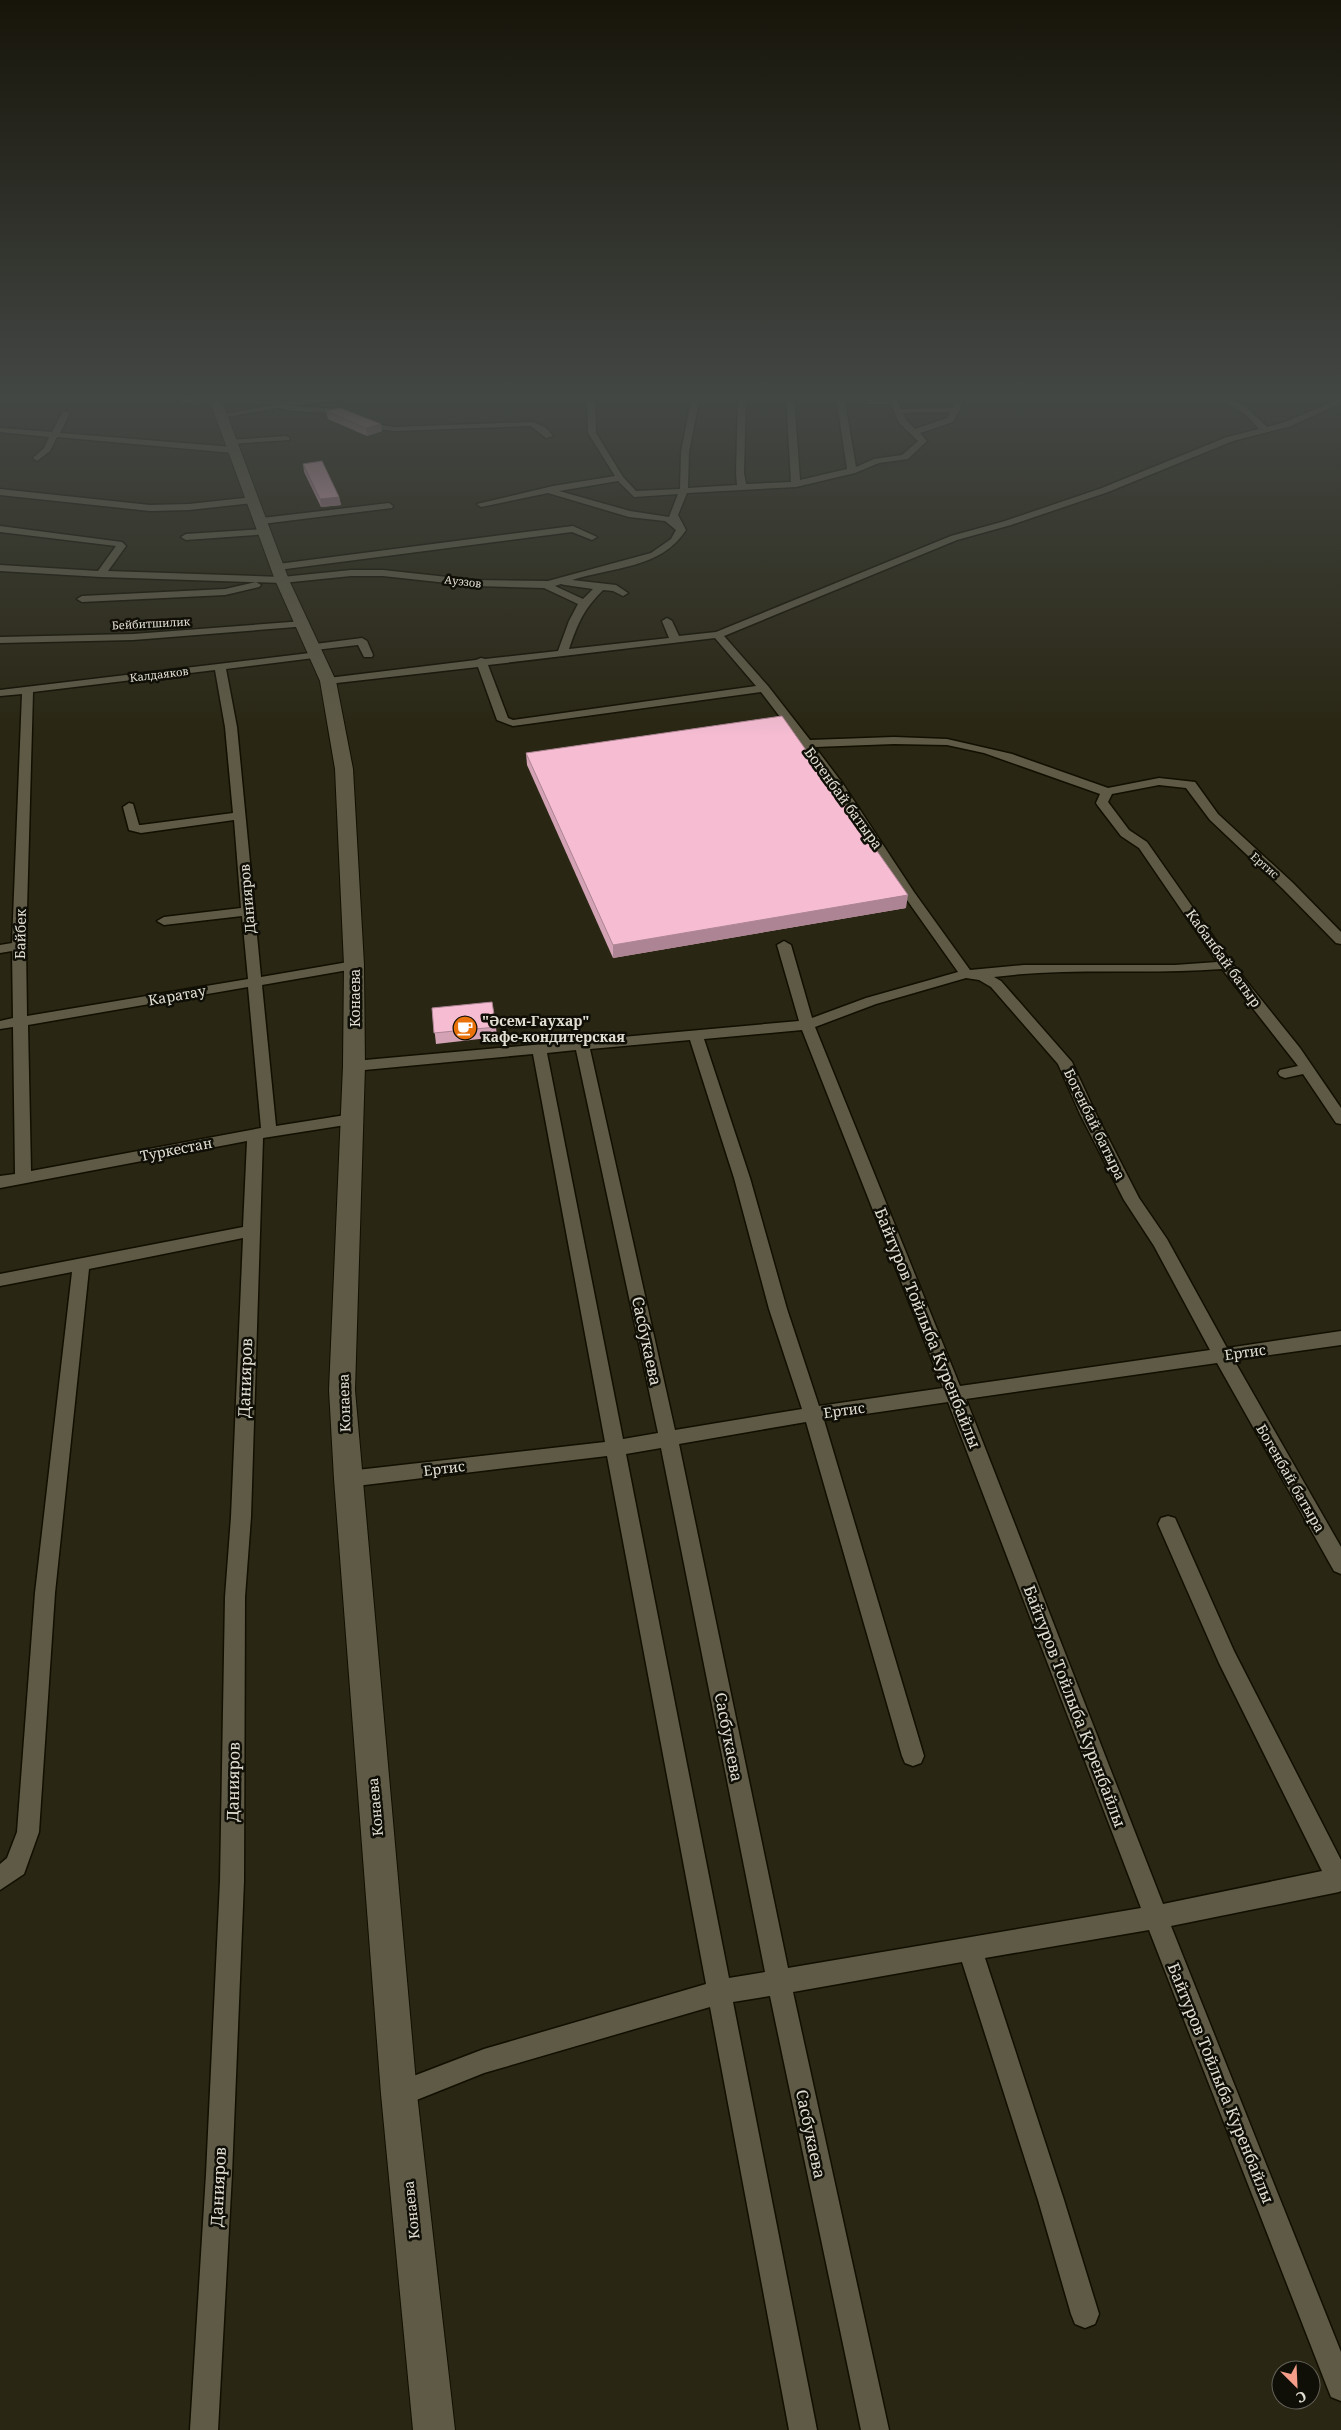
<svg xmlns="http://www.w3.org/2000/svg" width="1341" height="2430" font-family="'Noto Serif',serif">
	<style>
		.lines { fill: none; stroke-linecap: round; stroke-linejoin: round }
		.street-casing { stroke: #120f01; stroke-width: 3 }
		.secondary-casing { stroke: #120f01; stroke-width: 2 }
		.street { fill: #5e5a46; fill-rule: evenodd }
		.secondary { fill: #5e5a46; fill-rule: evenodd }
		.wall { fill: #d3a2b5 }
		.shaded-wall { fill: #ac8493 }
		.building { fill: #f5bcd2; stroke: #ac8493 }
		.labels { text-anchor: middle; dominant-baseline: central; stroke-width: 5; stroke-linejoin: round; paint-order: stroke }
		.far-street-label { font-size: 11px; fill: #e1dfd3; stroke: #100f07 }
		.street-label { font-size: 14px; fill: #e1dfd3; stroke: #100f07 }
		.poi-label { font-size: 14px; font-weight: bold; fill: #e1dfd3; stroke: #100f07; text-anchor: start }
		.near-street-label { font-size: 16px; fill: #e1dfd3; stroke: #100f07 }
	</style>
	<rect width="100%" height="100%" fill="#292613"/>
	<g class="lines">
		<!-- street casing -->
		<g class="street-casing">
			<g id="street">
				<polygon points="335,396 361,396 357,398 291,406 341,409 382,425 394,427 533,422 545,427 553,436 546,438 531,426 394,431 377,429 340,413 301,412 278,408 220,418 216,416 293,401"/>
				<polygon points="535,396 544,396 540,398"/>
				<path d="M587,396H595L596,433L623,477L636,491L680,489L681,452L692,396H700L689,452L688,488L737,485L736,473L738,396H746L744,473L746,484L791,482L786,396H794L800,480L847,469L836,396H844L856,467L874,459L902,455L918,441L899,423L891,404H866V400H890L888,396H896L901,409L953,408L954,405L946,396H954L962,405L953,422L920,433L927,441L908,459L879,463L855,473L796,487L687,493L678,515L686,530C661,569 612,567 572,580L616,585L628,593L623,596L613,591L603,590C583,610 578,623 569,649L669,638L662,621L667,618L672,621L679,636L716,632L951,536L1005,521L1102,488L1227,437L1259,429L1246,415L1216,396C1237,396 1253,413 1267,427L1285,422L1341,398V403L1291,426L1233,441L1108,492L1011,525L957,540L724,636L768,686L810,740L894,737L947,739L1012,754L1108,788L1159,778L1195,782L1218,814L1293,883L1341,932V944L1336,943L1283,889L1210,820L1186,788L1159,785L1112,794L1108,802L1129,830L1147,842L1231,962L1300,1048L1341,1108V1124L1336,1123L1303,1074L1285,1078L1280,1076L1278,1073L1280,1070L1298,1066L1222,969C1147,975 1070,967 994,977L1001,981L1072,1062L1096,1114L1139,1198L1167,1239L1227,1348L1341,1331V1345L1234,1360L1341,1547V1574L1334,1571L1217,1363L966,1399L1163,1904L1322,1871L1219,1663L1158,1524L1161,1518L1168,1516L1175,1518L1234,1651L1341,1860V1891L1339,1892L1171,1926L1341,2352V2401L1331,2397L1327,2387L1149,1930L985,1958L1064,2200L1099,2314L1095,2324L1085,2328L1075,2324L1071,2314L1038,2200L962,1962L793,1992L889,2430H861L770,1996L733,2002L817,2430H789L710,2007L484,2073L399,2107L390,2103L386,2094L390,2085L484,2049L706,1984L607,1456L348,1487L341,1485L339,1479L341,1473L348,1471L605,1442L533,1054L354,1071L347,1066L354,1061L799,1021L777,945L784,941L791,945L812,1018L866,998L958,972L902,893L834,788L761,692L513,726L497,720L478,667L328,684L323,681L328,678L476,660L481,658L485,659L558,651L569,621L578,604L544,588L475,586L383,576H351L282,583L101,577L0,571V565L98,571L116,546L0,532V526L122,542L126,546L108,571L282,577L351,570H383L475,580L548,581L651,553L671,539L676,530L665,521L629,517L548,493L481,507L477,504L553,486L615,476L588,433ZM950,412L947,418L915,429L906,420L903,413ZM618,481L634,497L678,494L669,517L630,511L559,491ZM561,584L565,585L593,589L583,599L555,586ZM715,638L756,686L513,720L508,718L488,665ZM894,744L947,745L984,753L1100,794L1096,803L1098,806L1121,836L1139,848L1217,962L1175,965H1024L970,970L914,892L843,784L815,747ZM966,978L979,980L991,987L1058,1064L1080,1114L1124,1200L1154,1246L1210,1350L960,1386L815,1027L876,1004ZM802,1030L943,1388L819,1406L787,1309L750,1178L704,1039ZM690,1040L734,1178L769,1309L802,1409L675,1430L590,1049ZM576,1050L658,1433L623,1439L547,1053ZM948,1402L1141,1908L788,1968L679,1444L806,1422L902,1756L905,1763L913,1766L921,1763L924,1756L824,1420ZM661,1448L765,1972L729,1978L626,1454Z"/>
				<polygon points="63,411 70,413 60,433 233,447 237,450 233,453 57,437 50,451 37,461 33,458 44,448 49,437 0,432 0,428 52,432"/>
				<polygon points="286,436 290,438 289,440 230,444 226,442 230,440"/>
				<polygon points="0,489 150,505 189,504 253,497 257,500 253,503 189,510 150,511 0,495"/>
				<polygon points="389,503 393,506 392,508 262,524 257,521 262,518"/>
				<polygon points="573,526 597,537 592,540 572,532 278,570 273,567 278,564"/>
				<polygon points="265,529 270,532 268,534 186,540 181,537 186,534"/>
				<polygon points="256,582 261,585 259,587 225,595 82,602 77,599 82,596 225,589"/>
				<polygon points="304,621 309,624 308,626 133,640 0,643 0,637 133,634"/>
				<polygon points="362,638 367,641 373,655 372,657 364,657 358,645 315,650 310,647 315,644"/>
				<path d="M318,652L322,653V657L226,669L237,727L261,977L354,961L361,965L354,969L262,985L276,1126L352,1114L357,1115L360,1119L357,1123L352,1124L263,1138L251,1517L245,1597L244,1881L232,2174L218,2430H190L206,2174L220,1881L225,1597L231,1517L243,1238L89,1269L55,1593L39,1832L24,1874L0,1890V1864L7,1858L17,1832L35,1593L72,1272L0,1286V1274L243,1227L247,1141L0,1188V1176L15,1174L13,1027L0,1029V1021L13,1018L12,951L0,953V945L12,943L22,694L0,696V690ZM215,670L225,727L233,813L141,825H139L133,804L129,803L123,807L129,830L141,833L234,820L241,908L164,917L157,921L164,925L242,916L248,979L27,1016L26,946L33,692ZM248,987L261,1128L31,1171L28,1025Z"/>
			</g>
		</g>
		<!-- secondary casing -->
		<g class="secondary-casing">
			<polygon id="secondary" points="208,396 220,396 289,580 336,681 353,769 364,965 365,1066 355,1390 417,2094 455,2430 413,2430 381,2094 334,1479 329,1390 343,1066 344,965 335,769 320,681 275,580"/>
		</g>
		<!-- street -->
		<use href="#street" class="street"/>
		<!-- secondary -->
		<use href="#secondary" class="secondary"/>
	</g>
	<!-- wall -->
	<g class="wall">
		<polygon points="326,411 382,431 367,436 328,419"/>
		<polygon points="303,464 339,497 341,505 321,507 304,472"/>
		<polygon points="526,753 906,908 613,958 527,765"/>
		<polygon points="432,1008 496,1027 497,1037 436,1044"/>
	</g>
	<!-- shaded-wall -->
	<g class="shaded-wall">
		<polygon points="182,396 198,396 199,401 183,403"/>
		<polygon points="381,424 382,431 367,436 366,428"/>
		<polygon points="339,497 341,505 321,507 320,499"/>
		<polygon points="908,895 906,908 613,958 613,945"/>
	</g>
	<!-- building -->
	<g class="building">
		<polygon points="340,408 381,424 366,428 326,411"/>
		<polygon points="322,461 339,497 320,499 303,464"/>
		<polygon points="782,716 908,895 613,945 526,753"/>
		<polygon points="492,1002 496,1027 434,1033 432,1008"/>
	</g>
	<!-- sky -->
	<linearGradient id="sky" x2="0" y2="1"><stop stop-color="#17150a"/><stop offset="0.54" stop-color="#434744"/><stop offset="1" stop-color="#434744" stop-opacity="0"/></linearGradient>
	<rect width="1341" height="736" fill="url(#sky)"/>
	<!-- icons -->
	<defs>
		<g id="cafe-disc" transform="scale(1.25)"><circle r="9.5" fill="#e8710a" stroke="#100f07"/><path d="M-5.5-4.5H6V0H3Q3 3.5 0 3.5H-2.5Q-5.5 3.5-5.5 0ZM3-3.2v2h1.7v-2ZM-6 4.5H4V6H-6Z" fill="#fff"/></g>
	</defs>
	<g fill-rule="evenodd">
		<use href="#cafe-disc" x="465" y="1028"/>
	</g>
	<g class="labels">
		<!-- far-street labels -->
		<g class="far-street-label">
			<text transform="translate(463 581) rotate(7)">Ауэзов</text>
			<text transform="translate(151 623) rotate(-3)">Бейбитшилик</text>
			<text transform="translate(159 674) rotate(-7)">Калдаяков</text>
			<text transform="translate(1265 865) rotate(41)">Ертис</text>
		</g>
		<!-- street labels -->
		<g class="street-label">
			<text transform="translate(844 798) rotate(54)">Богенбай батыра</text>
			<text transform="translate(247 899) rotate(-95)">Данияров</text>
			<text transform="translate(20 934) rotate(-89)">Байбек</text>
			<text transform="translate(1224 958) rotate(54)">Кабанбай батыр</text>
			<text transform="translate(177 995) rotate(-10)">Каратау</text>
			<text transform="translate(354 998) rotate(-90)">Конаева</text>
			<text transform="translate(1095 1124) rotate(64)">Богенбай батыра</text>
			<text transform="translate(176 1149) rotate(-11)">Туркестан</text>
			<text transform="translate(1245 1352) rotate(-8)">Ертис</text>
			<text transform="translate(344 1403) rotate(-92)">Конаева</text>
			<text transform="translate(844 1410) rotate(-8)">Ертис</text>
			<text transform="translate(444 1468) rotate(-7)">Ертис</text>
			<text transform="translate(1291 1478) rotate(60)">Богенбай батыра</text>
			<text transform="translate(375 1807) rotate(-95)">Конаева</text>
			<text transform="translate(411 2210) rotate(-96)">Конаева</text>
		</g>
		<!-- poi labels -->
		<g class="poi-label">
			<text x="482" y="1020">"Әсем-Гаухар"<tspan x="482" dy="16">кафе-кондитерская</tspan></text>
		</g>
		<!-- near-street labels -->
		<g class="near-street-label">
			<text transform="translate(928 1328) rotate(68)">Байтуров Тойлыба Куренбайлы</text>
			<text transform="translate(647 1341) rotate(78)">Сасбукаева</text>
			<text transform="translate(245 1378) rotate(-88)">Данияров</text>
			<text transform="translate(1075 1706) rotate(69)">Байтуров Тойлыба Куренбайлы</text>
			<text transform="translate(729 1737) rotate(79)">Сасбукаева</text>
			<text transform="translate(233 1782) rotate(-89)">Данияров</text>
			<text transform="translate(1221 2083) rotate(68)">Байтуров Тойлыба Куренбайлы</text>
			<text transform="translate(811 2134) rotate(78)">Сасбукаева</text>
			<text transform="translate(218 2187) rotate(-87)">Данияров</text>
		</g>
	</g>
	<!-- north arrow -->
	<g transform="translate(1296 2385) rotate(156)"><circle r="24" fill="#100f07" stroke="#646259"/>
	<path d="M0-4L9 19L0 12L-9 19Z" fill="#f49e8a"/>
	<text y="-8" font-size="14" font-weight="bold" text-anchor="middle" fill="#e1dfd3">С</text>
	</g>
</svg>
